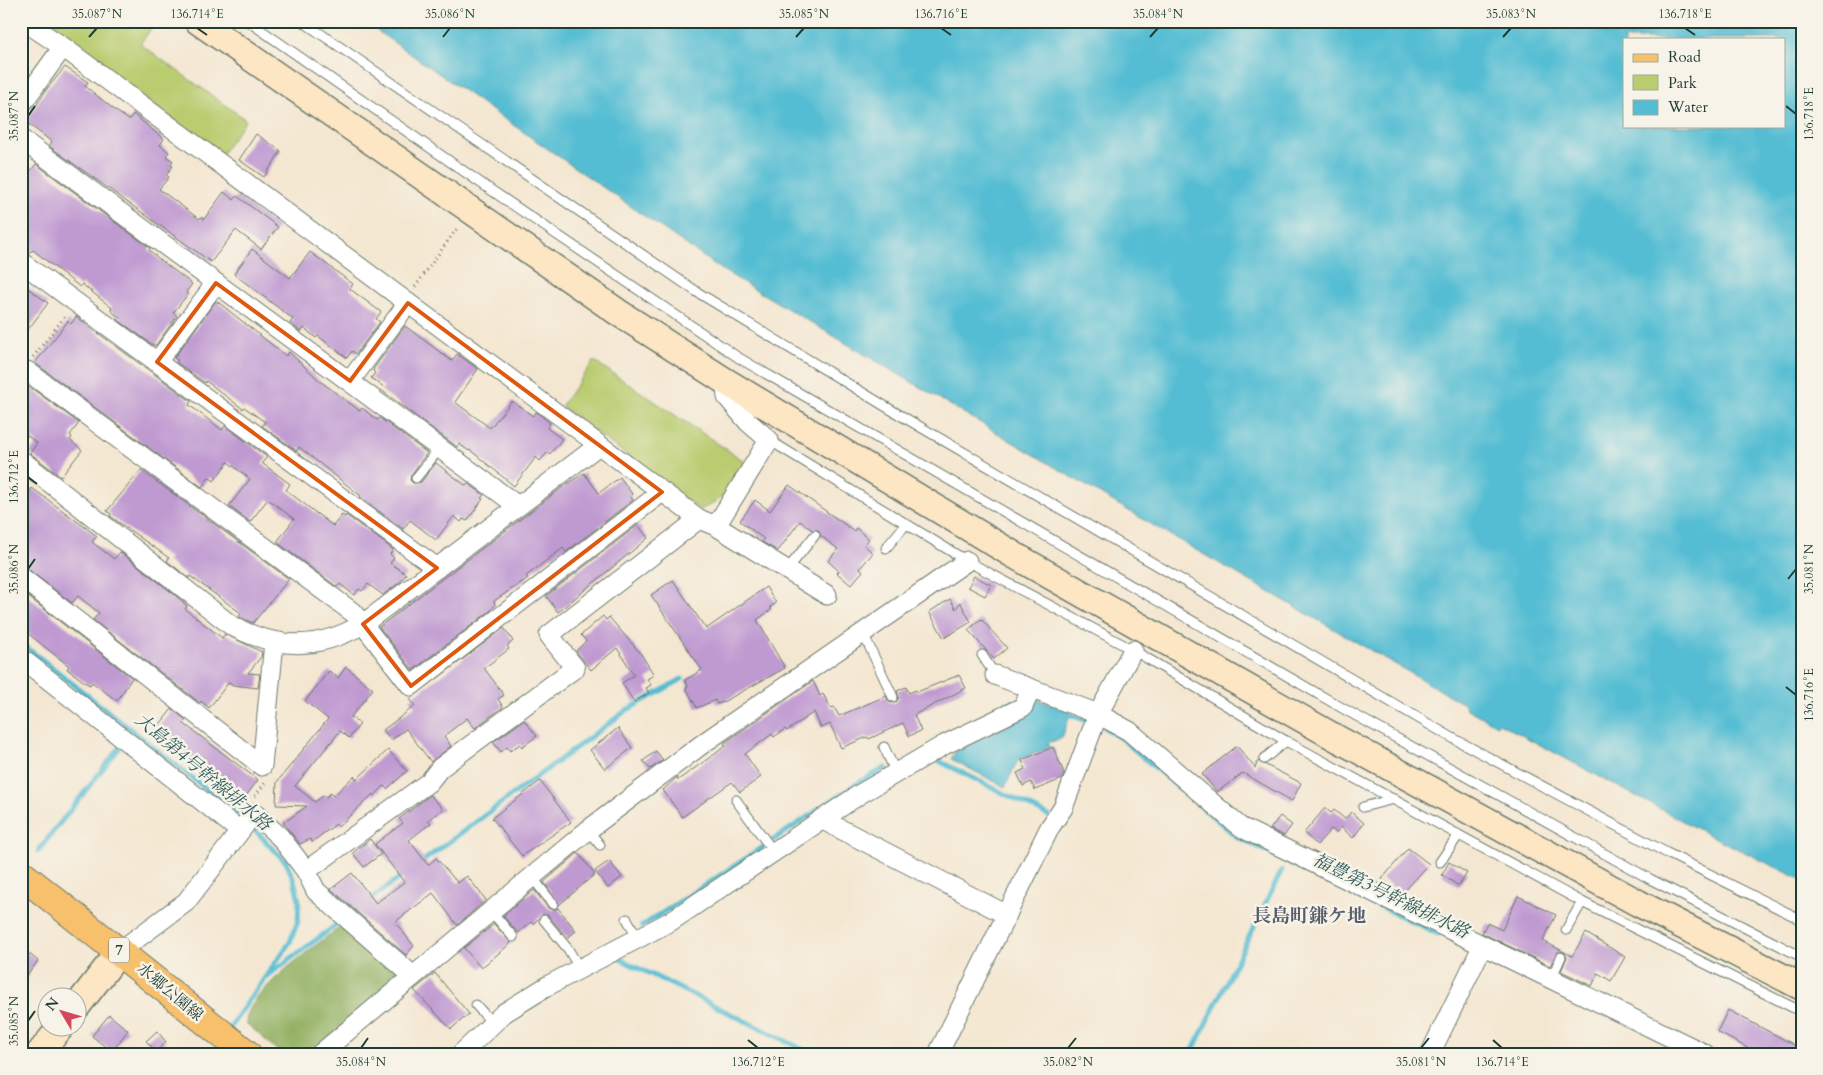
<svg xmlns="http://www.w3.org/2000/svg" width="1823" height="1075" font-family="Cardo,'Noto Serif JP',serif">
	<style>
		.green { fill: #b9cc70; stroke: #6c8452 }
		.forest { fill: #92b062; stroke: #58764b }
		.water { fill: #55bdd3; stroke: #3a7d84; fill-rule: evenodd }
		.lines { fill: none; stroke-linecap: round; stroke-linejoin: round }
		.stream { stroke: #55bdd3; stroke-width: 5 }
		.building { fill: #bf9ad1 }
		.lane-casing { stroke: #6a786b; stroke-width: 11 }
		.street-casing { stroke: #6a786b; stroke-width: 21 }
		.secondary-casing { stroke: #6a786b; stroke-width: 29 }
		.primary-casing { stroke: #6a786b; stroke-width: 30 }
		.path { stroke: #6a786b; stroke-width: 3; stroke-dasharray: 1 4; stroke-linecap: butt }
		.lane { stroke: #fff; stroke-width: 9 }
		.street { stroke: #fff; stroke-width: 19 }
		.secondary { stroke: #fce6c4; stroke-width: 26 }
		.primary { stroke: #f7c06c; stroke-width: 28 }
		.marked { fill: none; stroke: #de580e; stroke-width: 4; stroke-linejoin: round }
		.ticks { fill: none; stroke: #1f3d34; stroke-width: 2 }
		.labels { text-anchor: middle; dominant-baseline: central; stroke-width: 5; stroke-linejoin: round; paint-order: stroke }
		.shield { fill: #f7f3e8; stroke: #60746a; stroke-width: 1 }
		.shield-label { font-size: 15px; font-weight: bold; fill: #1f3d34 }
		.street-label { font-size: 16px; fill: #1f3d34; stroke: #f7f3e8 }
		.water-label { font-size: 18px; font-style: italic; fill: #2c5d5c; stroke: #f7f3e8 }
		.quarter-label { font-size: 19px; font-weight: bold; fill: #575e6b; stroke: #f7f3e8 }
		.neatline { fill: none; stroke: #1f3d34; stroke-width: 2 }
		.ticks-label { font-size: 12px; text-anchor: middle; fill: #1f3d34 }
	</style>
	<rect width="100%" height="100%" fill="#f7f3e8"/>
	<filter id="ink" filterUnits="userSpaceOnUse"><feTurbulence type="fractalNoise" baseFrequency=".02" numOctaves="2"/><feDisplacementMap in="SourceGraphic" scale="10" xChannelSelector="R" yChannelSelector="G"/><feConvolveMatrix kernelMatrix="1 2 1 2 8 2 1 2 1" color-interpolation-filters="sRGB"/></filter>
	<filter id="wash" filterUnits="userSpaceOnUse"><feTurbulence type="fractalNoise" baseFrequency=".0096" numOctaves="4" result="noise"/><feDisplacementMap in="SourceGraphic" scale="20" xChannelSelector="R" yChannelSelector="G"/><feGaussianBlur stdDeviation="1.12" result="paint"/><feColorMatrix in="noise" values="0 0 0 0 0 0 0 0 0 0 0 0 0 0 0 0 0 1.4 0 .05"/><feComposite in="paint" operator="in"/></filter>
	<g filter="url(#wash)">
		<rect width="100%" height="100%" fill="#f4e7d1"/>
		<!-- green -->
		<g class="green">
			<polygon points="39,21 148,21 153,26 140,44 246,120 221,155"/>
			<path d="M594,361L744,461C735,489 726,497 700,510L561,406Z"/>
		</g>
		<!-- forest -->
		<path class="forest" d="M343,925L401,973L398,981L310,1054H281L246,1023C246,992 320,943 343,925Z"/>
		<!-- water -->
		<g class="water">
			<path d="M363,21H1802V880L1705,833L1499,723L1497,725L1465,708L1466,705L1156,527L724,271ZM1624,39H1784V126H1624Z"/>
			<polygon points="1033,698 1071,712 1062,738 1048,743 1050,747 1018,760 1005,787 951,759 956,751 1027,715"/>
		</g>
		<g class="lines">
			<!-- stream -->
			<g class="stream">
				<polyline points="21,643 243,818 286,862 294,880 299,900 298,921 290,942 228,1030"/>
				<polyline points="1064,712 1087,721"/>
				<polyline points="984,716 1012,701"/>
				<polyline points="1105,728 1123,740 1237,837 1438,934"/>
				<polyline points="933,758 1049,816"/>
				<polyline points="773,840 855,785 885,768"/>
				<polyline points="38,851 120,747"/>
				<polyline points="419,864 627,710 682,679"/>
				<polyline points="368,901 406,873"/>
				<polyline points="642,926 763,847"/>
				<polyline points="618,958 812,1054"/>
				<polyline points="267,976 339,923"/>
				<polyline points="211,1054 219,1043"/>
				<polyline points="1191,1054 1282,870"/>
			</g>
		</g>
		<g id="blocks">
			<!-- building -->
			<g class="building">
				<polygon points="65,67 88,82 85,86 116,111 129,120 133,114 164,139 160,145 169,152 166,156 173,161 170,165 173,166 166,175 169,177 159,189 199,219 201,217 204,219 224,192 234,200 237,196 278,227 261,249 236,230 211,262 49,146 52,142 26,122 46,90"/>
				<polygon points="256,134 281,151 264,177 239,160"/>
				<polygon points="36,164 150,248 149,250 159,259 192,284 186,292 188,294 173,313 177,316 156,345 153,345 118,320 120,318 110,310 112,308 82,284 80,287 33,250 28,253 21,251 21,184"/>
				<polygon points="252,249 290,278 310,252 353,284 350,289 381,312 376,319 380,322 356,354 352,351 347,358 318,336 316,338 304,328 301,332 290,323 293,319 234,274"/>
				<polygon points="21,283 48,303 21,339"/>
				<polygon points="215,302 218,302 286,356 289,352 320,381 360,411 362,408 377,420 380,418 427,453 411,475 410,480 413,483 421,482 436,463 465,485 469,484 484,495 481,498 483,499 467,521 463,519 461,522 454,516 436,540 410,520 403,529 360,497 361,496 299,447 297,451 262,426 265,422 244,407 243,409 206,381 205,383 176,362 178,360 174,358"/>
				<polygon points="76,317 191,401 189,405 222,430 225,426 267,457 262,463 290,484 286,490 333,526 342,515 345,517 346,515 390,547 393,550 390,554 394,558 390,563 406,574 400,582 383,595 368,584 362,591 359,589 354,595 340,584 337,587 277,542 294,519 268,499 250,522 229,506 250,479 228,462 214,481 209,477 202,487 35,363 68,321 71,324"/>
				<polygon points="405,326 452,361 457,354 478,369 455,402 490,428 512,401 533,416 536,412 539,414 550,423 547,428 562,439 550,454 548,452 540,461 536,457 514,486 470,450 469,451 459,444 457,447 381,390 384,387 371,378 375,373 373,371 374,368"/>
				<polygon points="30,387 79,423 70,435 72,437 70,440 82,450 61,477 30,453 37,443 21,431 21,398"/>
				<polygon points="141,470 289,579 253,623 239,617 241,613 190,576 189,578 167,561 169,558 110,516 111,514 107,511"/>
				<polygon points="584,473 599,493 620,477 632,494 630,496 633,500 566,552 563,548 526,576 528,578 494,601 495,605 490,611 413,670 379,627 564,486"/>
				<polygon points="789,485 854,531 856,528 869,539 864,545 873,553 860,568 863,571 851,585 837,573 839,571 828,561 838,549 821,536 818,530 812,530 800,521 778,551 762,542 764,539 740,521 755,500 770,511"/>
				<polygon points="32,488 97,536 92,542 114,559 120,552 175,595 187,606 185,609 222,638 225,634 262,652 261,657 248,673 260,674 258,688 233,685 229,682 209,708 201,701 200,703 93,620 99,613 78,596 72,603 21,564 21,502"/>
				<polygon points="638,525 648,538 558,612 546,596"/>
				<polygon points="974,576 991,585 985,596 968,587"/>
				<polygon points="673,580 706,629 766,587 776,603 770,607 772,609 757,620 785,668 723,702 717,704 715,700 697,708 686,688 688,686 685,680 702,670 651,595"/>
				<polygon points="26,595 132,678 117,701 92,682 90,685 86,683 67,669 69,666 21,628 21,602"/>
				<polygon points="950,599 956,609 960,602 971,622 944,638 929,612"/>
				<polygon points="603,616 606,620 609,617 641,654 654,675 647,679 651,685 646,688 649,693 634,702 622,683 634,675 617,648 591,670 576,651 586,641 581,635"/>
				<polygon points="981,619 1007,648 994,659 968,630"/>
				<polygon points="504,628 513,641 507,646 509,649 484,668 504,695 498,699 503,707 475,728 467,718 444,736 451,746 431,762 406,729 391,740 383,730 415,706 410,699"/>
				<polygon points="346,667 373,689 351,717 360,724 349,738 340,731 295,786 315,802 324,795 326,797 331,793 333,796 354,776 357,779 388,750 407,771 387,789 384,786 374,796 373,794 338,827 336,824 312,842 310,839 300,844 283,823 307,806 276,805 277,782 328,719 305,701 329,671 338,678"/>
				<polygon points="959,675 966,688 914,715 921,731 909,736 903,723 869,739 867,737 841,748 830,724 821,728 814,712 787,731 785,729 774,737 772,734 745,754 761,777 740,792 732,782 682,817 663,790 677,777 678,780 726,746 724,743 813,681 820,696 823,694 831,708 834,707 839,716 886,696 889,702 895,703 899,698 897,691 906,687 909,693 916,690 917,692"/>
				<polygon points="172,709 186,720 183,723 258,780 242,801 153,733"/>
				<polygon points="524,720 537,736 522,747 520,744 510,751 507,747 501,752 493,742"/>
				<polygon points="618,728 632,748 605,769 590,750"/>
				<polygon points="1237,746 1255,768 1258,761 1301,783 1292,801 1243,773 1217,792 1202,774"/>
				<polygon points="1053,747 1064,773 1062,779 1035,790 1031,782 1023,786 1017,773 1025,769 1022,760"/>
				<polygon points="656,751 663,760 650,769 643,761"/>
				<polygon points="540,781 571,822 522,856 492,818"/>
				<polygon points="430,795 443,809 428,820 431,823 409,840 428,865 436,858 458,883 467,876 486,900 457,925 433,893 395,922 414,946 406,955 331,889 352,873 376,903 404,882 375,844 403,823 399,819"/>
				<polygon points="1325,808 1331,813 1334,810 1345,819 1351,812 1364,823 1353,838 1341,827 1336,833 1331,829 1317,845 1304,833"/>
				<polygon points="1280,816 1292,825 1284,836 1270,829"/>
				<polygon points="370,839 381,854 364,867 353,853"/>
				<polygon points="1408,848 1429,864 1402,894 1382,879"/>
				<polygon points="578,853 595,874 559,905 544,882"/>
				<polygon points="609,861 622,877 608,888 595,871"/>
				<polygon points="1449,862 1467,873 1459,886 1442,875"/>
				<polygon points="534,890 548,908 553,910 558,908 576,931 567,938 549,916 543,914 533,924 531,922 518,933 503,916"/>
				<polygon points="1518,896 1556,915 1543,941 1572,956 1586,933 1625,957 1611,981 1598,973 1592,986 1561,971 1567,957 1564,952 1557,952 1550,966 1482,933 1487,923 1502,930"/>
				<polygon points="494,924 511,943 481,968 464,948"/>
				<polygon points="21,947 38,961 21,983"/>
				<polygon points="435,973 469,1014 451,1029 414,990"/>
				<polygon points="1728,1010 1802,1049 1802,1054 1759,1054 1717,1032"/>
				<polygon points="109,1015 128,1030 112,1052 92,1036"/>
				<polygon points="157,1031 166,1042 156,1051 146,1041"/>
			</g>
		</g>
	</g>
	<g filter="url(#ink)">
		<use href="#blocks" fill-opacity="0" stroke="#6a786b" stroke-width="1"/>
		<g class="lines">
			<!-- lane casing -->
			<g class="lane-casing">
				<g id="lane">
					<polyline points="248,21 488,188 739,358 1344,709 1650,879 1802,957"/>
					<polyline points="302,21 697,292 888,408 1449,736 1667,853 1802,920"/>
					<polyline points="769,440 967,561 1133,650 1286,741 1582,902 1802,1012"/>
					<polyline points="416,478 440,448"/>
					<polyline points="886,548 906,524"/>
					<polyline points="787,570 815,535"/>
					<polyline points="863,633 893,697"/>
					<polyline points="982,655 995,675"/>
					<polyline points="884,747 896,773"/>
					<polyline points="1264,759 1286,741"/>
					<polyline points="736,800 773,851"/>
					<polyline points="1363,807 1394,799"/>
					<polyline points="588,830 600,845"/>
					<polyline points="1440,862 1458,836"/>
					<polyline points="532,877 553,904"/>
					<polyline points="491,911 513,937"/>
					<polyline points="627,919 638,938"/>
					<polyline points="544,920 568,949 580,969"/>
					<polyline points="1566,930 1582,902"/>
					<polyline points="1551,979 1561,957"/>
					<polyline points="476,1005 493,1024"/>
				</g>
			</g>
			<!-- street casing -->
			<g class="street-casing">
				<g id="street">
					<polyline points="24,21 63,47 699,519 716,526 769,440 748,422 727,397 725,381"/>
					<polyline points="21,105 63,47"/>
					<polyline points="21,139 518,506"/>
					<polyline points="21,262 437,568"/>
					<polyline points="157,362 216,283"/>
					<polyline points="21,378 27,371 355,614 411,686 662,492"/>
					<polyline points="350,381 408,303"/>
					<path d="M21,460L232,626C279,650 318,650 363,624L599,445"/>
					<polyline points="716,526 827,595"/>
					<polyline points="21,577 262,766 274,642"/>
					<polyline points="21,658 240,831"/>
					<polyline points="995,675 1098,714 1129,731 1240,827 1705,1054"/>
					<polyline points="821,819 1007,915"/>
					<polyline points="306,871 429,782 440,768 575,668 549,635 699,519"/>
					<polyline points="120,951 186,902 254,813 280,837 294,855 306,871 316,891 413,976"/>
					<polyline points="320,1054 588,830 705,742 967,561"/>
					<polyline points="461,1054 504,1013 549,985 671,921 860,794 944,745 1023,707 1031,689"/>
					<polyline points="938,1054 1050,827 1063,808 1098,714 1133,650"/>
					<polyline points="1430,1054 1482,947"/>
				</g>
			</g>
			<!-- secondary casing -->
			<g class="secondary-casing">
				<g id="secondary">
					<polyline points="198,21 619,313 725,381 1014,555 1329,734 1638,903 1802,987"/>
					<polyline points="78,1005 120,951"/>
					<polyline points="39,1054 60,1028"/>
				</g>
			</g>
			<!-- primary casing -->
			<g class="primary-casing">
				<polyline id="primary" points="21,874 247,1054"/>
			</g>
			<!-- path -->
			<g class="path">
				<polyline points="415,287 458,227"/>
				<polyline points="33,357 66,315"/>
				<polyline points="255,796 265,783"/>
			</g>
			<!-- lane -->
			<use href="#lane" class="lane"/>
			<!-- street -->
			<use href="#street" class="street"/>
			<!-- secondary -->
			<use href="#secondary" class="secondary"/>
			<!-- primary -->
			<use href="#primary" class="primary"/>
		</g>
	</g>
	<!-- marked area -->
	<path class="marked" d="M216,283L350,381L408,303L662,492L411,686L363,624L437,568L157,362Z"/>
	<!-- ticks -->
	<path class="ticks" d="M197,28L207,35M941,28L951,35M1685,28L1695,35M89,37L97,28M443,37L450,28M796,37L804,28M1150,37L1158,28M1503,37L1511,28M1786,106L1796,114M28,116L35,106M28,477L37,484M28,569L35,559M1788,579L1796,569M1786,687L1796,695M28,1021L35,1011M748,1040L758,1048M1493,1040L1502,1048M361,1048L368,1038M1068,1048L1076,1038M1421,1048L1429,1038"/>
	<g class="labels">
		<!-- shield labels -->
		<rect class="shield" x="109" y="937.5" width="20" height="25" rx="4"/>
		<g class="shield-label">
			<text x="119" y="950">7</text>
		</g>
		<!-- street labels -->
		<g class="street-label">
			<text transform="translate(170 992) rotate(40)">水郷公園線</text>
		</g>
		<!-- water labels -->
		<g class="water-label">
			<text transform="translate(203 772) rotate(40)">大島第4号幹線排水路</text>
			<text transform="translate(1391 896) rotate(26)">福豊第3号幹線排水路</text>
		</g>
		<!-- quarter labels -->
		<g class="quarter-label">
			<text x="1309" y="916">長島町鎌ケ地</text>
		</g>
	</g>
	<!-- margin -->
	<rect width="1823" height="1075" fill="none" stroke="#f7f3e8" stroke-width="55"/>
	<!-- legend -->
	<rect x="1623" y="38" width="162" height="90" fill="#f7f3e8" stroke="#a1aaa0"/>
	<rect x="1633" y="54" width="25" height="8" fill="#f7c06c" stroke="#a1aaa0"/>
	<text x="1668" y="62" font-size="15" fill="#1f3d34">Road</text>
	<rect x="1633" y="75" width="25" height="15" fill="#b9cc70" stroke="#a1aaa0"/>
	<text x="1668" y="88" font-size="15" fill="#1f3d34">Park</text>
	<rect x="1633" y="100" width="25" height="15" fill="#55bdd3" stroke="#a1aaa0"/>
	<text x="1668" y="112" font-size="15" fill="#1f3d34">Water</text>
	<!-- north arrow -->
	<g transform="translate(62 1012) rotate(308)"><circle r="24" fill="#f7f3e8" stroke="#a1aaa0"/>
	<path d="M0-4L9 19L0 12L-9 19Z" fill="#d1495b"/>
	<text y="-8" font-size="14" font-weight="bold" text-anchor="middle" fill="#1f3d34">N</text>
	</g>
	<rect x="28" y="28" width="1768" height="1020" class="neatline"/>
	<g class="ticks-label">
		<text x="97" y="18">35.087°N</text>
		<text x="197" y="18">136.714°E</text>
		<text x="450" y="18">35.086°N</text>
		<text x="804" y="18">35.085°N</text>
		<text x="941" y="18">136.716°E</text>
		<text x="1158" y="18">35.084°N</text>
		<text x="1511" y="18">35.083°N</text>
		<text x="1685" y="18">136.718°E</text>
		<text transform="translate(1809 114) rotate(-90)" y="4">136.718°E</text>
		<text transform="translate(14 116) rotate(-90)" y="4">35.087°N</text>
		<text transform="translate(14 477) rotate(-90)" y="4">136.712°E</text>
		<text transform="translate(14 569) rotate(-90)" y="4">35.086°N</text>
		<text transform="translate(1809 569) rotate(-90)" y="4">35.081°N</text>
		<text transform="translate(1809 695) rotate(-90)" y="4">136.716°E</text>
		<text transform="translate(14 1021) rotate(-90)" y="4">35.085°N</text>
		<text x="361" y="1066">35.084°N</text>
		<text x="758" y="1066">136.712°E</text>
		<text x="1068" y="1066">35.082°N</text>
		<text x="1421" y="1066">35.081°N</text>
		<text x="1502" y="1066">136.714°E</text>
	</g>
</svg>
